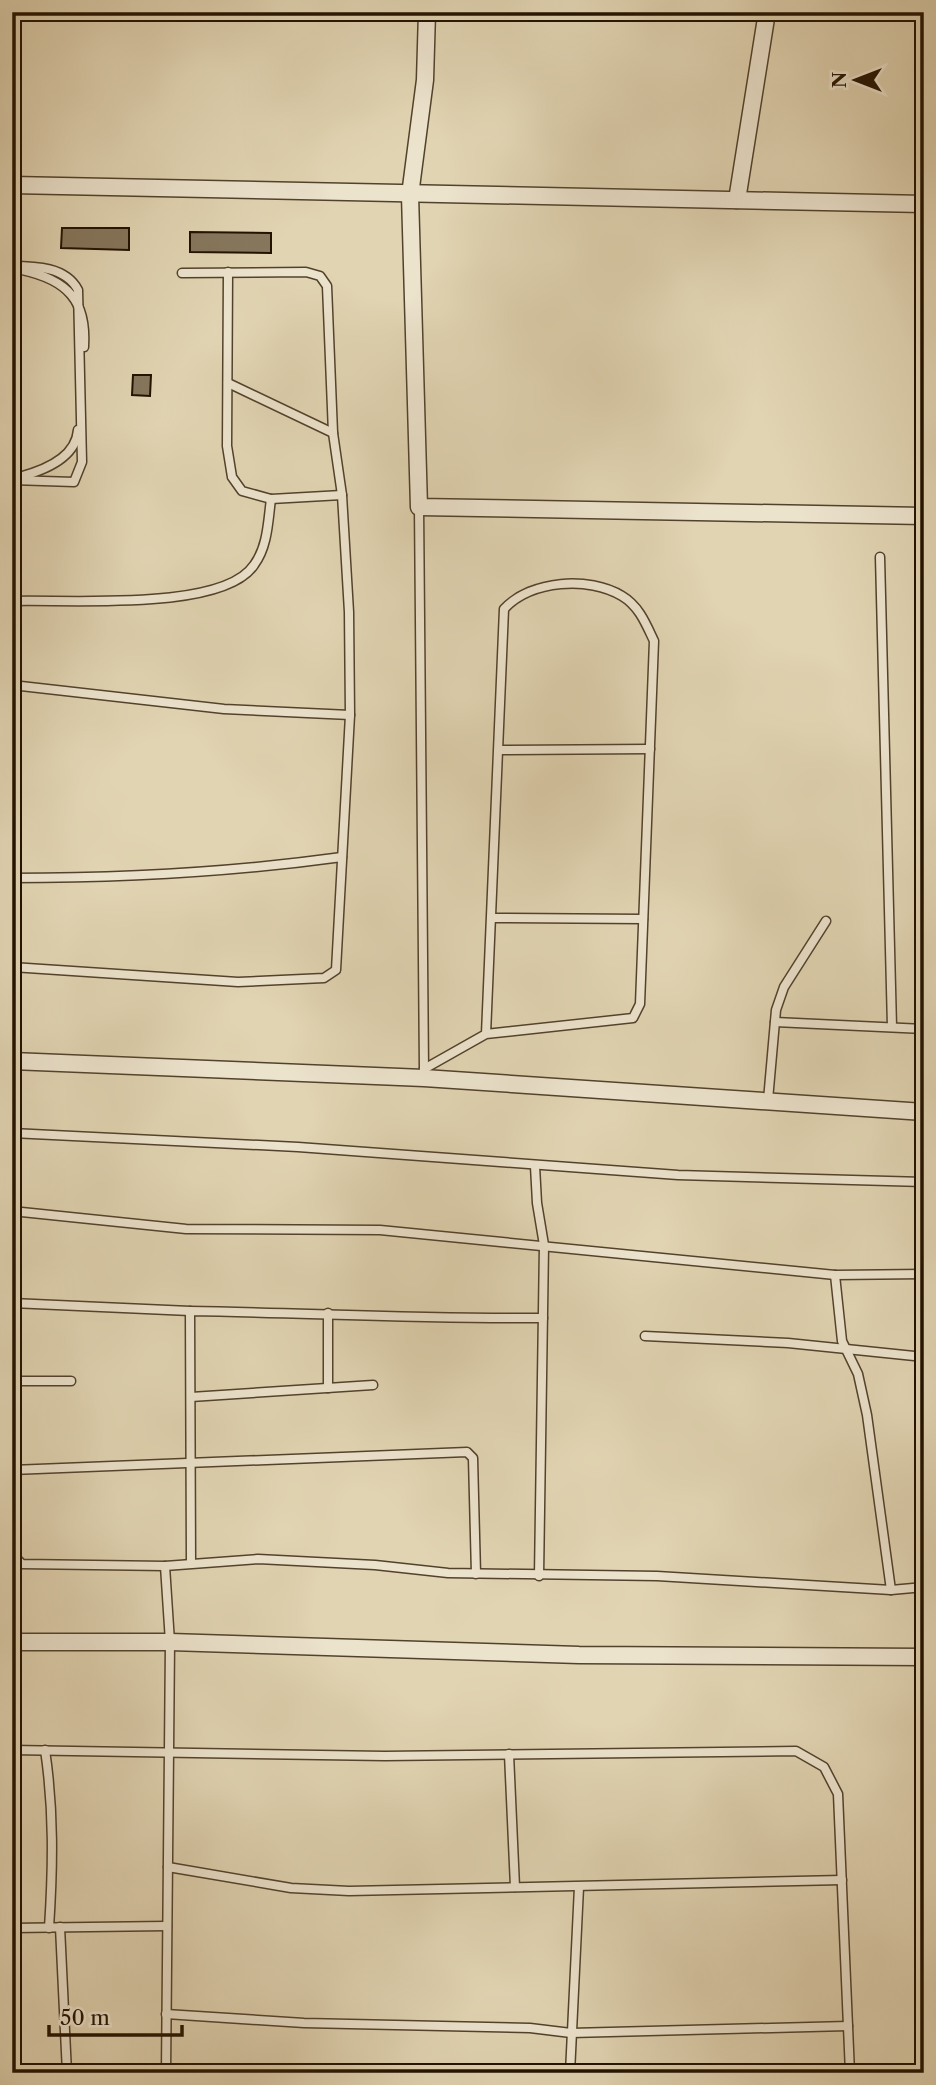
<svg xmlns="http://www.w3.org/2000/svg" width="936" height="2085" font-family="'Libre Caslon Text',serif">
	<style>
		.building { fill: #86775d; stroke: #231200; stroke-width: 2 }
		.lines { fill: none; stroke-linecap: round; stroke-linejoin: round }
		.lane-casing { stroke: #52422c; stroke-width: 11 }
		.street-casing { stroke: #52422c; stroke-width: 19 }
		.lane { stroke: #ece3cd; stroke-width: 8 }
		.street { stroke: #ece3cd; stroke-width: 16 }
	</style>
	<rect width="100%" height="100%" fill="#e1d4b2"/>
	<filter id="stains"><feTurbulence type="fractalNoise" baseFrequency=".00286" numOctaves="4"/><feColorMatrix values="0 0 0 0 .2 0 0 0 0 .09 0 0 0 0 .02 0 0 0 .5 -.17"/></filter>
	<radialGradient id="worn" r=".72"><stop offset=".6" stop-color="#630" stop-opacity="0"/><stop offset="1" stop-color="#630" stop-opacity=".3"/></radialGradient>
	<!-- building -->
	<g class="building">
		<polygon points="62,228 129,228 129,250 61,248"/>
		<polygon points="190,232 271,233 271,253 190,252"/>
		<polygon points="133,375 151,375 150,396 132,395"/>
	</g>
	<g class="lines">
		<!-- lane casing -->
		<g class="lane-casing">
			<g id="lane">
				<path d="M12,266C36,266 66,267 78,290L82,462L74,482L12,480"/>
				<path d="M22,270C67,280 87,300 84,347"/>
				<polyline points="228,272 227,446 232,477 242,491 271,499 342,495"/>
				<polyline points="228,383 333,433"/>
				<path d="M19,477C42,471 76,458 78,430"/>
				<polyline points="419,507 424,1071"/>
				<polyline points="880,557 892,1027"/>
				<path d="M12,601C67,599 223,612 254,565C268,546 268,521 271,499"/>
				<polyline points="12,685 224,709 350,715"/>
				<polyline points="499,750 650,749"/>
				<path d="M12,878C122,878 233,872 342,857"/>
				<polyline points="493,918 643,919"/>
				<polyline points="12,967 238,982 324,978 336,970 350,715 349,612 342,495 333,433 327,286 320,276 306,272 182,273"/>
				<polyline points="775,1022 924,1029"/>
				<path d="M424,1069L486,1034L633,1018L640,1004L654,641C646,624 639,606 622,596C589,576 531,580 504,609L486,1034"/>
				<polyline points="768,1100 776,1010 784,987 826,921"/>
				<polyline points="12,1133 298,1147 678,1175 924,1182"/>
				<polyline points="535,1166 537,1203 544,1245 539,1576"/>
				<polyline points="12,1211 186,1229 380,1230 835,1275 924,1274"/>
				<polyline points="835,1275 842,1341 858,1374 867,1415 891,1590"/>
				<polyline points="12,1303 190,1311"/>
				<polyline points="645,1336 788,1343 924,1357"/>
				<polyline points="12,1381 71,1381"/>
				<polyline points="328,1388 328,1313"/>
				<polyline points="191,1397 373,1385"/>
				<polyline points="12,1470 467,1452 473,1458 476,1574"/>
				<polyline points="12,1547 15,1557 22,1564 165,1566 258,1559 375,1565 448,1573 657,1576 891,1590 924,1587"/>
				<path d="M191,1563L190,1311C308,1313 425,1319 543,1318"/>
				<polyline points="165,1566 170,1642 166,2073"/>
				<polyline points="12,1750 385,1756 796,1751 824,1767 838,1794 850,2073"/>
				<path d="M45,1750C54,1810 53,1867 49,1928"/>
				<polyline points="509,1754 515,1887"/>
				<polyline points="168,1867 291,1888 349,1891 842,1880"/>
				<polyline points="60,1927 67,2073"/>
				<polyline points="12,1928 167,1926"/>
				<polyline points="166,2014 304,2023 530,2028 571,2033 848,2026"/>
				<polyline points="570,2073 579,1887"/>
			</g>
		</g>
		<!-- street casing -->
		<g class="street-casing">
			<g id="street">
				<polyline points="427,12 425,80 410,195 419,507 924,516"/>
				<polyline points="12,185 924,204"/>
				<polyline points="737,200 767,12"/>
				<polyline points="12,1061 424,1078 924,1112"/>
				<polyline points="12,1642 170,1642 579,1655 924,1657"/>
			</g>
		</g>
		<!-- lane -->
		<use href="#lane" class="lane"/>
		<!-- street -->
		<use href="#street" class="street"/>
	</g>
	<!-- margin -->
	<rect width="936" height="2085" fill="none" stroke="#e1d4b2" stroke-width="42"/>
	<rect x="14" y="14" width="908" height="2057" fill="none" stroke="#231200" stroke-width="3.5"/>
	<rect x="21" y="21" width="894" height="2043" fill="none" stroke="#231200" stroke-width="2"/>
	<!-- north arrow -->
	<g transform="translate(856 80) rotate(270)" stroke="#ece3cd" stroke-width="5" paint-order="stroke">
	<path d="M0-5L12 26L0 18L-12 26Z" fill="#231200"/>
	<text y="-10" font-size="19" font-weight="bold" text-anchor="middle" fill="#231200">N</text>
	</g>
	<!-- scale -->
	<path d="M49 2025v10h133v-10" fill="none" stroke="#231200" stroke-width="3.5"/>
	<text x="60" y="2025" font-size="21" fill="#231200" stroke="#ece3cd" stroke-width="5" paint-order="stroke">50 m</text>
	<rect width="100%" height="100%" filter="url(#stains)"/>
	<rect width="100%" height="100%" fill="url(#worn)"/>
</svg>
